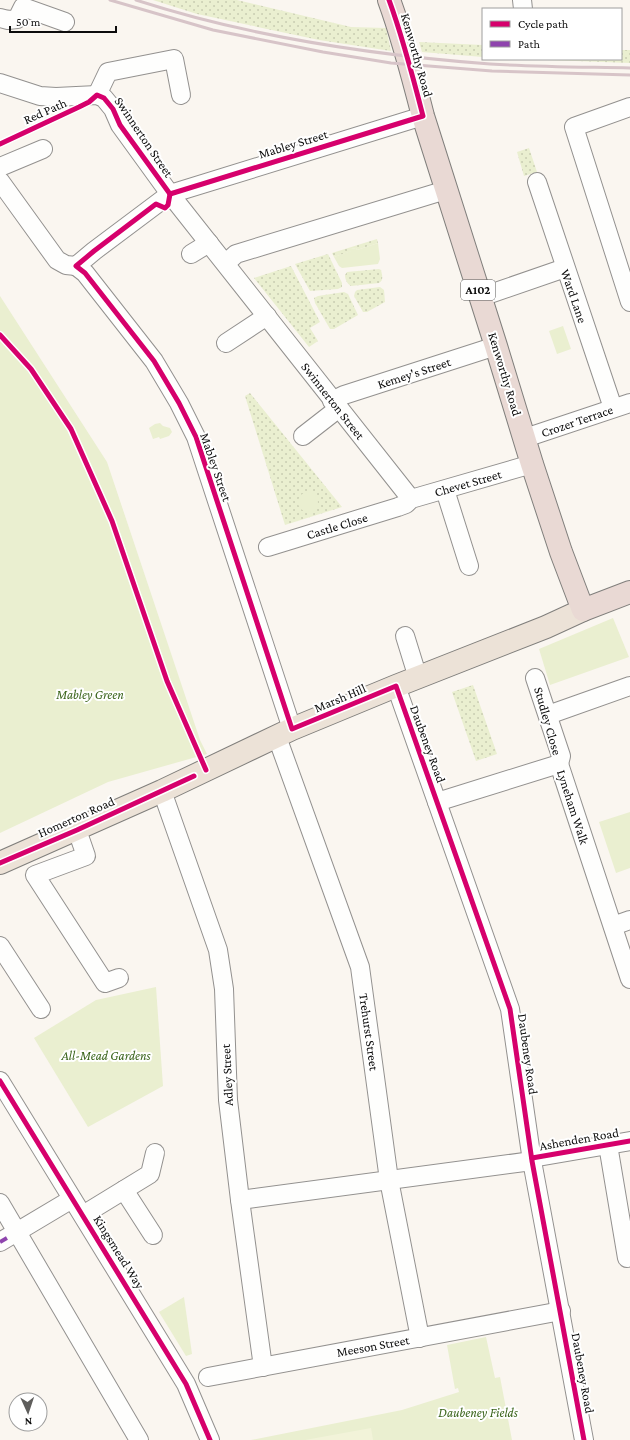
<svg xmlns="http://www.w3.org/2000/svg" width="630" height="1440" font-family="'Crimson Pro',serif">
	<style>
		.grass { fill: url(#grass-dots) }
		.park { fill: #eaefd0 }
		.pitch { fill: #f2f3d9 }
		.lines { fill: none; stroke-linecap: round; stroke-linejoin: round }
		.minor-casing { stroke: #93918f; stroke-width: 20 }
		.major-casing { stroke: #807f7c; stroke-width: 24 }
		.highway-casing { stroke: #807f7c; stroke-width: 24 }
		.minor { stroke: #fefefd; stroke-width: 18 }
		.major { stroke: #ece2d7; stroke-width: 22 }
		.highway { stroke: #e9d9d4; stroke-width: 22 }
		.rail { stroke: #d7c4c8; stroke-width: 3 }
		.quiet { stroke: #8e44ad; stroke-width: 4; stroke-dasharray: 8 4; stroke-linecap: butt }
		.cycleway-casing { stroke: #fff; stroke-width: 8 }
		.cycleway { stroke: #d6006c; stroke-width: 5 }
		.labels { text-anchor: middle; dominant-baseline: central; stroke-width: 4; stroke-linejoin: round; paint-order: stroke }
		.shield { fill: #fff; stroke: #555; stroke-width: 1 }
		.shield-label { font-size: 12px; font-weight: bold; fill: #0c0c0c }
		.street-label { font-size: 13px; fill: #0c0c0c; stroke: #fff }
		.park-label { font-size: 13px; font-style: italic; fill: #3b651c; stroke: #fff }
	</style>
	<defs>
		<pattern id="grass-dots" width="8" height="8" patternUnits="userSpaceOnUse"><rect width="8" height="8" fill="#eaefd0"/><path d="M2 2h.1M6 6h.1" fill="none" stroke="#c8ccb1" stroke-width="1.8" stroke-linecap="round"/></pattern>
	</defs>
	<rect width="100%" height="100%" fill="#faf6f0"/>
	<!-- grass -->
	<g class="grass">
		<polygon points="153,0 237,0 351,27 386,28 391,51 319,40 197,14"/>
		<polygon points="419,42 483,45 483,57 422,52"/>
		<polygon points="621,50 630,50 630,63 520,59 621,59"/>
		<polygon points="529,148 537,172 524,176 517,152"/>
		<polygon points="377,239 378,243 357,250 356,248 351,249 352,251 334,257 332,253"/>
		<polygon points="328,254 342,283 342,287 338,289 310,291 295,264"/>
		<polygon points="291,266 320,322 310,328 318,341 309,347 254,278"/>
		<path d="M379,269L381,270C382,275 384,280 379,283L351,286C347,284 345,279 345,275L347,272Z"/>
		<polygon points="380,287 384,290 385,302 367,312 363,312 354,296 355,292 357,290"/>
		<polygon points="344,292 348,294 358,315 334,329 330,329 315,303 314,298 318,296"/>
		<polygon points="250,393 342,507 285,525 245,396"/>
		<polygon points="473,685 497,754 476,761 452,692"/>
	</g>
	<!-- park -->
	<g class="park">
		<polygon points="378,243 380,259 378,264 342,268 339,266 334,257 351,251 351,249 356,248 357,250"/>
		<polygon points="0,296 107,462 200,740 207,754 108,782 0,833"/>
		<polygon points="563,326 571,349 557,354 549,331"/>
		<polygon points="160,423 163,426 170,428 172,432 169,436 160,439 159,437 153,439 149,428 155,424"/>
		<circle cx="308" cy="502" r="10"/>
		<polygon points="613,618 629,657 550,685 539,649"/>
		<polygon points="630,812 630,868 616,873 599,822"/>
		<polygon points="156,987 163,1086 88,1127 34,1038 96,1000"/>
		<polygon points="184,1297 192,1354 186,1356 159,1312"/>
		<polygon points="486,1337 495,1378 500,1377 512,1440 251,1440 402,1410 459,1392 458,1388 455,1389 447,1345"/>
	</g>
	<!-- pitch -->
	<polygon class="pitch" points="371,1428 373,1440 305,1440"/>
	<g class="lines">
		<!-- minor casing -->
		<g class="minor-casing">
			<g id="minor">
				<polyline points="522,0 523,9"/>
				<polyline points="0,18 8,20 17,19 23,7 65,22"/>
				<polyline points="0,83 40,96 56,97 97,95 104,98 113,109 120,125 170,194 411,499"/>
				<polyline points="97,95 108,72 174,59 181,95"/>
				<polyline points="630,107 574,127 630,302"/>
				<polyline points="0,167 43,149"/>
				<polyline points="0,181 57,260 66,265 76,266"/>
				<polyline points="537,182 613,408"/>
				<polyline points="191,254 209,243"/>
				<polyline points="226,263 236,254 446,190"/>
				<polyline points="481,297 565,268"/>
				<polyline points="226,343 267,316"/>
				<polyline points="332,401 344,395 496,346"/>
				<polyline points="303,436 339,408"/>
				<polyline points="525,438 630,403"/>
				<polyline points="445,490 469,566"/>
				<polyline points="268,547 398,507 406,504 411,499 532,464"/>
				<polyline points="405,636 418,678"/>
				<polyline points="535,678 561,756 559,764"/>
				<polyline points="396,686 510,1009 532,1161 584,1440"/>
				<polyline points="548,715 630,686"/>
				<polyline points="292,729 196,437 179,403 154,361 85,273 76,266 94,251 170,194 423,116"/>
				<polyline points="277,737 360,967 389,1180 420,1338"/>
				<polyline points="559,764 630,979"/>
				<polyline points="162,791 218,950 224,989 228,1100 240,1200 263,1367"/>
				<polyline points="437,802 559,764"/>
				<polyline points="77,830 86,856 35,875 105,983 119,978"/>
				<polyline points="613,926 630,920"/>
				<polyline points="0,946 41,1009"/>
				<polyline points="0,1081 186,1384 210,1440"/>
				<polyline points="608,1145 627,1258"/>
				<polyline points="532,1158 630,1141"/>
				<polyline points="124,1190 153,1235"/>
				<polyline points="240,1200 532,1161"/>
				<polyline points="0,1203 139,1440"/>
				<polyline points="83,1215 150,1174 155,1153"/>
				<polyline points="0,1242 72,1199"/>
				<polyline points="208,1377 561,1311"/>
			</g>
		</g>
		<!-- major casing -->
		<g class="major-casing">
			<polyline id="major" points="0,863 162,791 292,729 396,686 546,627 583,610"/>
		</g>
		<!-- highway casing -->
		<g class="highway-casing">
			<path id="highway" d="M389,0C403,38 413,77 423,116L496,346L532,464L561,552L583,610L630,592"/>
		</g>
		<!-- minor -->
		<use href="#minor" class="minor"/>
		<!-- major -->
		<use href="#major" class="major"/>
		<!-- highway -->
		<use href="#highway" class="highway"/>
		<!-- rail -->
		<g class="rail">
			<polyline points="110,0 213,30 323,52 391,63 492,71 630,75"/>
			<path d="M136,0C250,37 371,55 490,64C537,67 584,67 630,68"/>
		</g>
		<!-- quiet -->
		<polyline class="quiet" points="0,1242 7,1238"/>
		<!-- cycleway casing -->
		<g class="cycleway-casing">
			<g id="cycleway">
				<polyline points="0,144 79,107 89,102 97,95 104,98 113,109 120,125 170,194"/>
				<polyline points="170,194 168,205 165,208 156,204 94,251 76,266 85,273 154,361 179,403 196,437 292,729 396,686 510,1009 532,1161 584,1440"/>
				<path d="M170,194L423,116C413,77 403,38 389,0"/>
				<polyline points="0,335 31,369 71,429 112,521 167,681 206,770"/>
				<polyline points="0,863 77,830 194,776"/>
				<polyline points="0,1081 186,1384 210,1440"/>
				<polyline points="532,1158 630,1141"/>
			</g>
		</g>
		<!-- cycleway -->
		<use href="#cycleway" class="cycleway"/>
	</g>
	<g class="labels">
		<!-- shield labels -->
		<rect class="shield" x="461" y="280" width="34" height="20" rx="3"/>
		<g class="shield-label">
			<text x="478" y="290">A102</text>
		</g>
		<!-- street labels -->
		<g class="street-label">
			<text transform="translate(417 55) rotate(74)">Kenworthy Road</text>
			<text transform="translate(45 111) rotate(-24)">Red Path</text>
			<text transform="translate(144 137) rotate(56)">Swinnerton Street</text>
			<text transform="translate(293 144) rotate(-17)">Mabley Street</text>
			<text transform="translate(574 296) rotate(71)">Ward Lane</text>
			<text transform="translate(414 373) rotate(-18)">Kemey's Street</text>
			<text transform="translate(505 374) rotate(73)">Kenworthy Road</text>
			<text transform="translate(333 401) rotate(52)">Swinnerton Street</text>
			<text transform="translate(577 421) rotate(-19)">Crozer Terrace</text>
			<text transform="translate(216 467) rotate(71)">Mabley Street</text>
			<text transform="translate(468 483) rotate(-16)">Chevet Street</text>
			<text transform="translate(337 526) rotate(-17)">Castle Close</text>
			<text transform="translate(340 698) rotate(-23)">Marsh Hill</text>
			<text transform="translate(548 721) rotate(74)">Studley Close</text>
			<text transform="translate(428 744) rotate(70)">Daubeney Road</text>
			<text transform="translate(573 807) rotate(72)">Lyneham Walk</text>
			<text transform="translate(76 817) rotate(-24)">Homerton Road</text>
			<text transform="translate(369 1032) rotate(82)">Trehurst Street</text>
			<text transform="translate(528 1054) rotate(82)">Daubeney Road</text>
			<text transform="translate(227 1075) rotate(-93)">Adley Street</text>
			<text transform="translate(579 1139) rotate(-10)">Ashenden Road</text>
			<text transform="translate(119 1252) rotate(58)">Kingsmead Way</text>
			<text transform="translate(373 1346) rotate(-10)">Meeson Street</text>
			<text transform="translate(583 1373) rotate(80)">Daubeney Road</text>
		</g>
		<!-- park labels -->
		<g class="park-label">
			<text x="90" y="694">Mabley Green</text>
			<text x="106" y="1055">All-Mead Gardens</text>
			<text x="478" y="1412">Daubeney Fields</text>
		</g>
	</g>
	<!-- legend -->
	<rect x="482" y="8" width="140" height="52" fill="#ffffff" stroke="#9e9e9e"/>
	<rect x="490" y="21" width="20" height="6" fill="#d6006c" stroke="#9e9e9e"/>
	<text x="518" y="28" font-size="12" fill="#0c0c0c">Cycle path</text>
	<rect x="490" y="41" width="20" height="6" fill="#8e44ad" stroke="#9e9e9e"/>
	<text x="518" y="48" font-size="12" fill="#0c0c0c">Path</text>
	<!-- north arrow -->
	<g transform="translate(28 1412) rotate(177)"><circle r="19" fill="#ffffff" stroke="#9e9e9e"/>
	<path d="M0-3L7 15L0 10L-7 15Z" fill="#5f5e5c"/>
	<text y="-6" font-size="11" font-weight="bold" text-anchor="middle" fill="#0c0c0c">N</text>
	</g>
	<!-- scale -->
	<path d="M10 26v6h106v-6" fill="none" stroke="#0c0c0c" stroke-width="2"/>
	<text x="16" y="26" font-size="12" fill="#0c0c0c" stroke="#ffffff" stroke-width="3" paint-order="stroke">50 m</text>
</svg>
